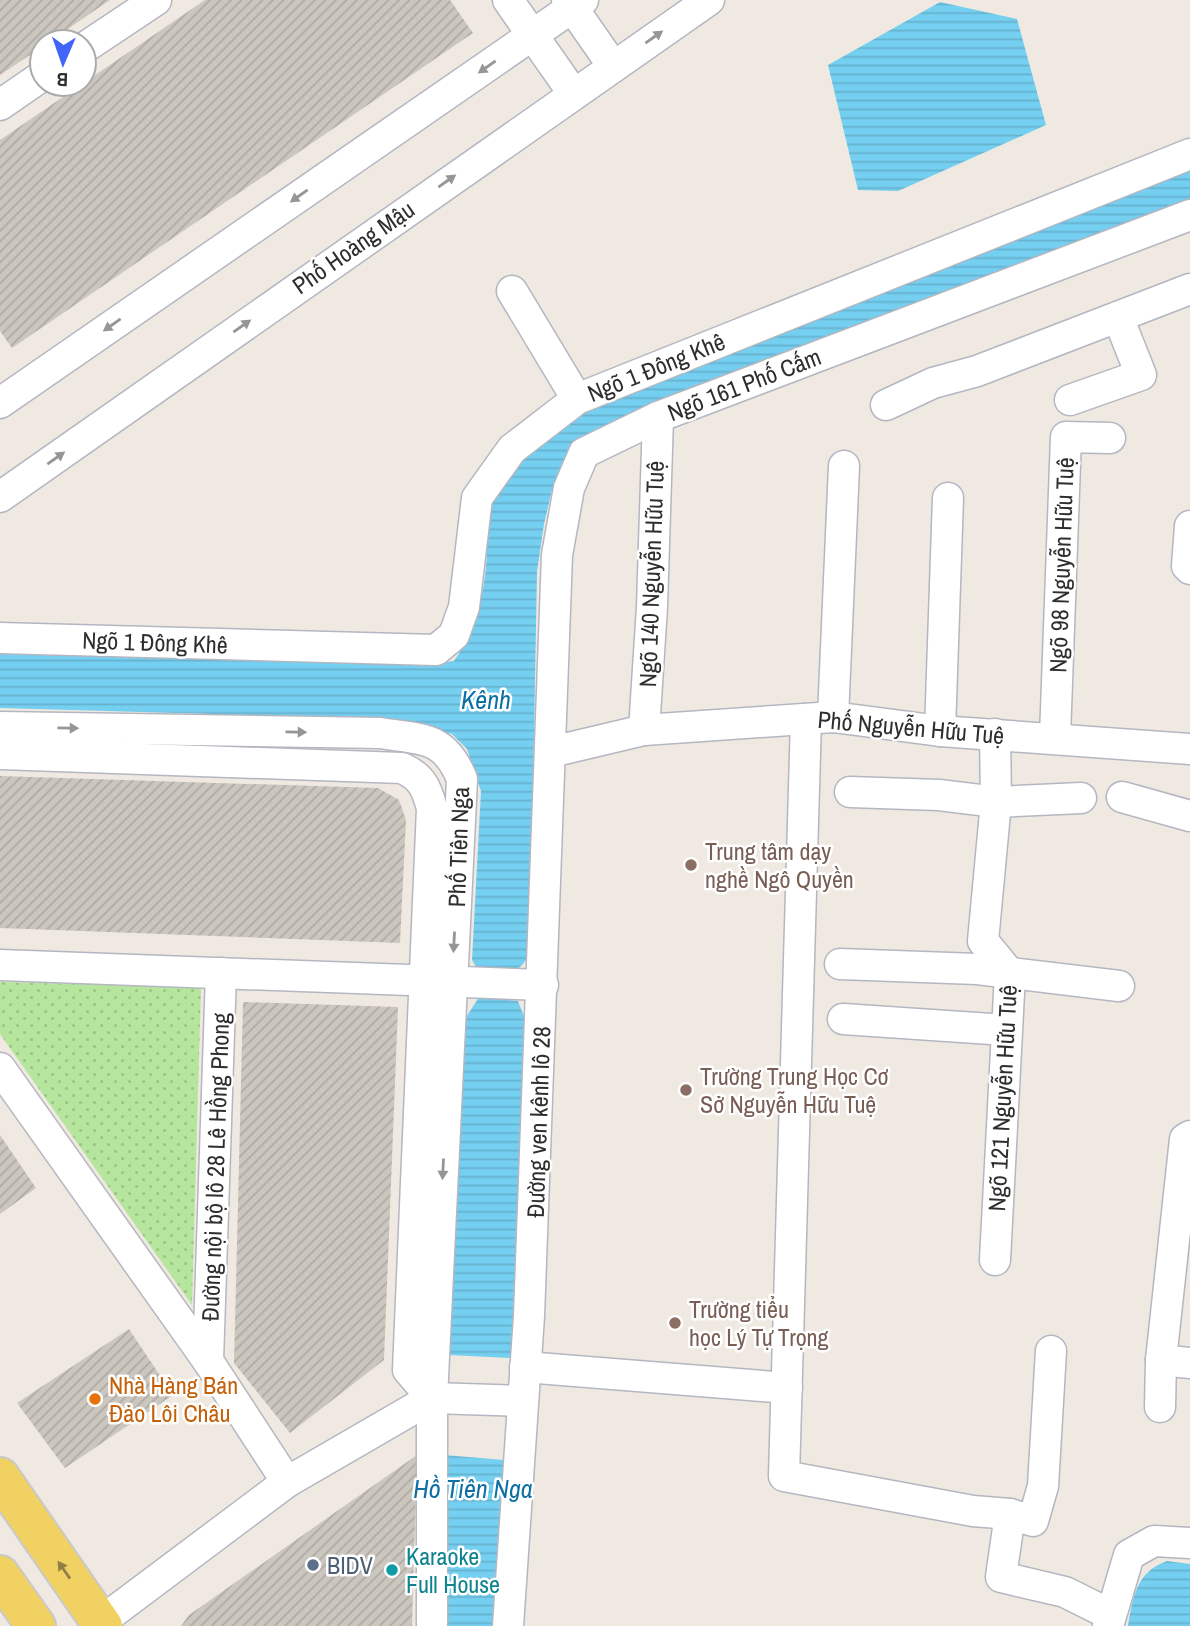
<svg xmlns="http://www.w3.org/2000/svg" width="1190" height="1626" font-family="'Archivo Narrow',sans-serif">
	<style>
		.green { fill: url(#green-dots) }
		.water { fill: url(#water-rules) }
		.building { fill: url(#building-hatch) }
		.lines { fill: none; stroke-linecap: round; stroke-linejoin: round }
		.minor-casing { stroke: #b4b7c1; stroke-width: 33 }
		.major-casing { stroke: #c9c9c9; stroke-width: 42 }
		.minor { stroke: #fff; stroke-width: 30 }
		.major { stroke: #f2d163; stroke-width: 38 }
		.oneway { fill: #969696 }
		.oneway2 { fill: #908048 }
		.education-dot { fill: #8d6e63; stroke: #fff; stroke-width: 2.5 }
		.food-dot { fill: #e8710a; stroke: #fff; stroke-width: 2.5 }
		.service-dot { fill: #5c6f8a; stroke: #fff; stroke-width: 2.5 }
		.culture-dot { fill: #0f9aa8; stroke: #fff; stroke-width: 2.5 }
		.labels { text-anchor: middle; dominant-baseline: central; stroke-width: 5; stroke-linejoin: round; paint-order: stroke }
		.street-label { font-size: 24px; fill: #2e2e2e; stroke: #fff }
		.education-label { font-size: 24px; fill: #785e54; stroke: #fff; text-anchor: start }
		.food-label { font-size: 24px; fill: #c56008; stroke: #fff; text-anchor: start }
		.culture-label { font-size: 24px; fill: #0d838f; stroke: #fff; text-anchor: start }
		.service-label { font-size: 24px; fill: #4e5e75; stroke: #fff; text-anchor: start }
		.water-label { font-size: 26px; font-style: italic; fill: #0d6fa3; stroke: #fff }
	</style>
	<defs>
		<pattern id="green-dots" width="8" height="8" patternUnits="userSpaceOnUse" patternTransform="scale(1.75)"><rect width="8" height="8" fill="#b6e59e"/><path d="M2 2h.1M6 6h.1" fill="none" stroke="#9dc588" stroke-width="1.8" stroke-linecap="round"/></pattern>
		<pattern id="water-rules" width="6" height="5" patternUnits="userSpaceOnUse" patternTransform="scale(1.75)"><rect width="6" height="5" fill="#75cff0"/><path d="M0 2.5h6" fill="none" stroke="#66b2ce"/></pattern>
		<pattern id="building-hatch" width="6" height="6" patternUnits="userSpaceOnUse" patternTransform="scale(1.75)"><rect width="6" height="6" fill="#cbc7bf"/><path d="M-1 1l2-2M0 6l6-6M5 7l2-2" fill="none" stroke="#afaba4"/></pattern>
	</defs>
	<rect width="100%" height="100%" fill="#efe9e1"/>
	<!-- green -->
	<polygon class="green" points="0,982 201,987 192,1305 0,1034"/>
	<!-- water -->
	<g class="water">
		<polygon points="940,2 1017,19 1046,125 898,191 858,190 828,65"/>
		<path d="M1190,169V223L619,446L576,467L552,490L544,524L537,572L530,952C520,977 503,973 479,972L472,960L481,791L467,749L452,734L388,719L0,708V654L427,665L454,661C477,628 486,588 487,549C487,535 483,513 489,500C507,460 546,437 579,410Z"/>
		<polygon points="479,997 518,1001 527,1024 512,1358 449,1355 463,1022"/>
		<polygon points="444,1455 504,1460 494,1626 445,1626"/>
		<path d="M1167,1561L1190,1564V1626H1128C1133,1597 1136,1572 1167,1561Z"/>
	</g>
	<!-- building -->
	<g class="building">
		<polygon points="0,0 110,0 49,42 42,42 42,47 0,75"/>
		<polygon points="205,0 450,0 473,33 12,348 0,331 0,140"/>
		<polygon points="0,776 378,788 399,800 406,820 400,943 0,928"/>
		<polygon points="243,1002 398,1007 384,1360 290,1433 234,1363"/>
		<polygon points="0,1135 36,1188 0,1214"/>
		<polygon points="129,1329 173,1395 65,1468 17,1403"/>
		<polygon points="417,1455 412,1626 181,1626 189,1615"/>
	</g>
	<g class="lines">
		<!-- minor casing -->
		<g class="minor-casing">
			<g id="minor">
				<polyline points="508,0 573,93"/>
				<polyline points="567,0 613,66"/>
				<polyline points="84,48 156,0"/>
				<polyline points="0,105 42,76"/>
				<polyline points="512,291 577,399"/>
				<polyline points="1070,400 1141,375 1118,317"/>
				<polyline points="0,403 583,0"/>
				<polyline points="886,405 933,383 977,371 1190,289"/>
				<polyline points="0,497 709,0"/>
				<polyline points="1190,526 1187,566 1190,569"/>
				<polyline points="0,638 436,650 454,635 464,607 477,498 512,449 577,399 1190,154"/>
				<polyline points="833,717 844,466"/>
				<polyline points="806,719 784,1476 973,1511 1010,1514 1001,1577 1065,1592 1111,1615"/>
				<path d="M0,727L380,733C422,740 444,735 462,779L432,1398"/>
				<polyline points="644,730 652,607 658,417"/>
				<polyline points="940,731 948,498"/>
				<polyline points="1055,737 1066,437 1110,438"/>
				<polyline points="551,752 644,730 833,717 940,731 1190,749"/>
				<path d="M0,754L402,768C422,777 426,787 432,808L408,1370L432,1398V1626"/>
				<polyline points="850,792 939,795 996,802 1081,798"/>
				<polyline points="1122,797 1190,816"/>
				<polyline points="840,964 977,969 1119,986"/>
				<polyline points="0,965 543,985"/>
				<polyline points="843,1019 1006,1030"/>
				<polyline points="0,1068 208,1361 287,1482"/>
				<polyline points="995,1260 1010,974 983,941 996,802 995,734"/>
				<polyline points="1161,1360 1190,1363"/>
				<polyline points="208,1361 221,973"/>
				<polyline points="525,1367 787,1388"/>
				<polyline points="432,1398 522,1401"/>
				<polyline points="1160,1407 1161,1360 1185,1139 1190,1136"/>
				<polyline points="1010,1514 1033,1521 1043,1486 1051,1351"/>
				<polyline points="95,1626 287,1482 432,1398"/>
				<polyline points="508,1626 529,1316 557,555 569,488 584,453 658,417 1190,215"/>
				<polyline points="1108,1626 1129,1555 1154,1541 1190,1543"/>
			</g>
		</g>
		<!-- major casing -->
		<g class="major-casing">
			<g id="major">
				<polyline points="0,1477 103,1626"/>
				<polyline points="0,1575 36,1626"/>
			</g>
		</g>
		<!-- minor -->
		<use href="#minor" class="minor"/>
		<!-- major -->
		<use href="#major" class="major"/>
	</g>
	<!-- one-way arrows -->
	<defs><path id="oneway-solid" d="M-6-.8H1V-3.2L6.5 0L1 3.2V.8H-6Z" transform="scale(1.75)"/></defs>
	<g class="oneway">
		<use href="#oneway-solid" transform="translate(654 37) rotate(-35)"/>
		<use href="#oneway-solid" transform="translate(487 67) rotate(145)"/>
		<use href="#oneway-solid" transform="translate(447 181) rotate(-35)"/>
		<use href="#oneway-solid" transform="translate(299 196) rotate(145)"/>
		<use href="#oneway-solid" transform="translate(112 325) rotate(145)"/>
		<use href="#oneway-solid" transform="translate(242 326) rotate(-35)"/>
		<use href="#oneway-solid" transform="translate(56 458) rotate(-35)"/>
		<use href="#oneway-solid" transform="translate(68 728) rotate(1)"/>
		<use href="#oneway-solid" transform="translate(296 732) rotate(1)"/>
		<use href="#oneway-solid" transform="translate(454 942) rotate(93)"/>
		<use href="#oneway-solid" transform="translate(443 1169) rotate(93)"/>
	</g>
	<use class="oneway2" href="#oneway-solid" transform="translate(64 1570) rotate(-125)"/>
	<!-- markers -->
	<g class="education-dot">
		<circle cx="691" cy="865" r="7"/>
		<circle cx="686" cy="1090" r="7"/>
		<circle cx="675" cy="1323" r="7"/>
	</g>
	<circle class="food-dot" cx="95" cy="1399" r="7"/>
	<circle class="service-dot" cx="313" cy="1565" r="7"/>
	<circle class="culture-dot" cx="392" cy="1570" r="7"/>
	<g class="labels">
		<!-- street labels -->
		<g class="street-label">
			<text transform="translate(353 247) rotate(-35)">Phố Hoàng Mậu</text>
			<text transform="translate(656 367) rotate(-22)">Ngõ 1 Đông Khê</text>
			<text transform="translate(744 384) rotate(-21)">Ngõ 161 Phố Cấm</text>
			<text transform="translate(1061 565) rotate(-88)">Ngõ 98 Nguyễn Hữu Tuệ</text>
			<text transform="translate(651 574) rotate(-88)">Ngõ 140 Nguyễn Hữu Tuệ</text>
			<text transform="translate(155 642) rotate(2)">Ngõ 1 Đông Khê</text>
			<text transform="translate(911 727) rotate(5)">Phố Nguyễn Hữu Tuệ</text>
			<text transform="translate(458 847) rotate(-88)">Phố Tiên Nga</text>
			<text transform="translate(1002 1098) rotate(-87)">Ngõ 121 Nguyễn Hữu Tuệ</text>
			<text transform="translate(538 1122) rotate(-88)">Đường ven kênh lô 28</text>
			<text transform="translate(215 1167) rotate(-88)">Đường nội bộ lô 28 Lê Hồng Phong</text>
		</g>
		<!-- education labels -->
		<g class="education-label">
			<text x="705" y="851">Trung tâm dạy<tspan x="705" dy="28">nghề Ngô Quyền</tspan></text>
			<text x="700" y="1076">Trường Trung Học Cơ<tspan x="700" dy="28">Sở Nguyễn Hữu Tuệ</tspan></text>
			<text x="689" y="1309">Trường tiểu<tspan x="689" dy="28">học Lý Tự Trọng</tspan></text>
		</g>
		<!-- food labels -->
		<g class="food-label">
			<text x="109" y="1385">Nhà Hàng Bán<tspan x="109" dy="28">Đảo Lôi Châu</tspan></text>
		</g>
		<!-- culture labels -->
		<g class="culture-label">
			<text x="406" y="1556">Karaoke<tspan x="406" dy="28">Full House</tspan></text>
		</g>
		<!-- service labels -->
		<g class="service-label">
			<text x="327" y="1565">BIDV</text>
		</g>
		<!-- water labels -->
		<g class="water-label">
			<text x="486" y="699">Kênh</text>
			<text x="473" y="1488">Hồ Tiên Nga</text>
		</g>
	</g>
	<!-- north arrow -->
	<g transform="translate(63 63) rotate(182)"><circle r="33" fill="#ffffff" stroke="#ababab" stroke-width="2"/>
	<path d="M0-5L12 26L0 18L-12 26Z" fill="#4264fb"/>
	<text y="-10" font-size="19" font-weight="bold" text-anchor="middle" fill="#2e2e2e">B</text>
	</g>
</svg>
